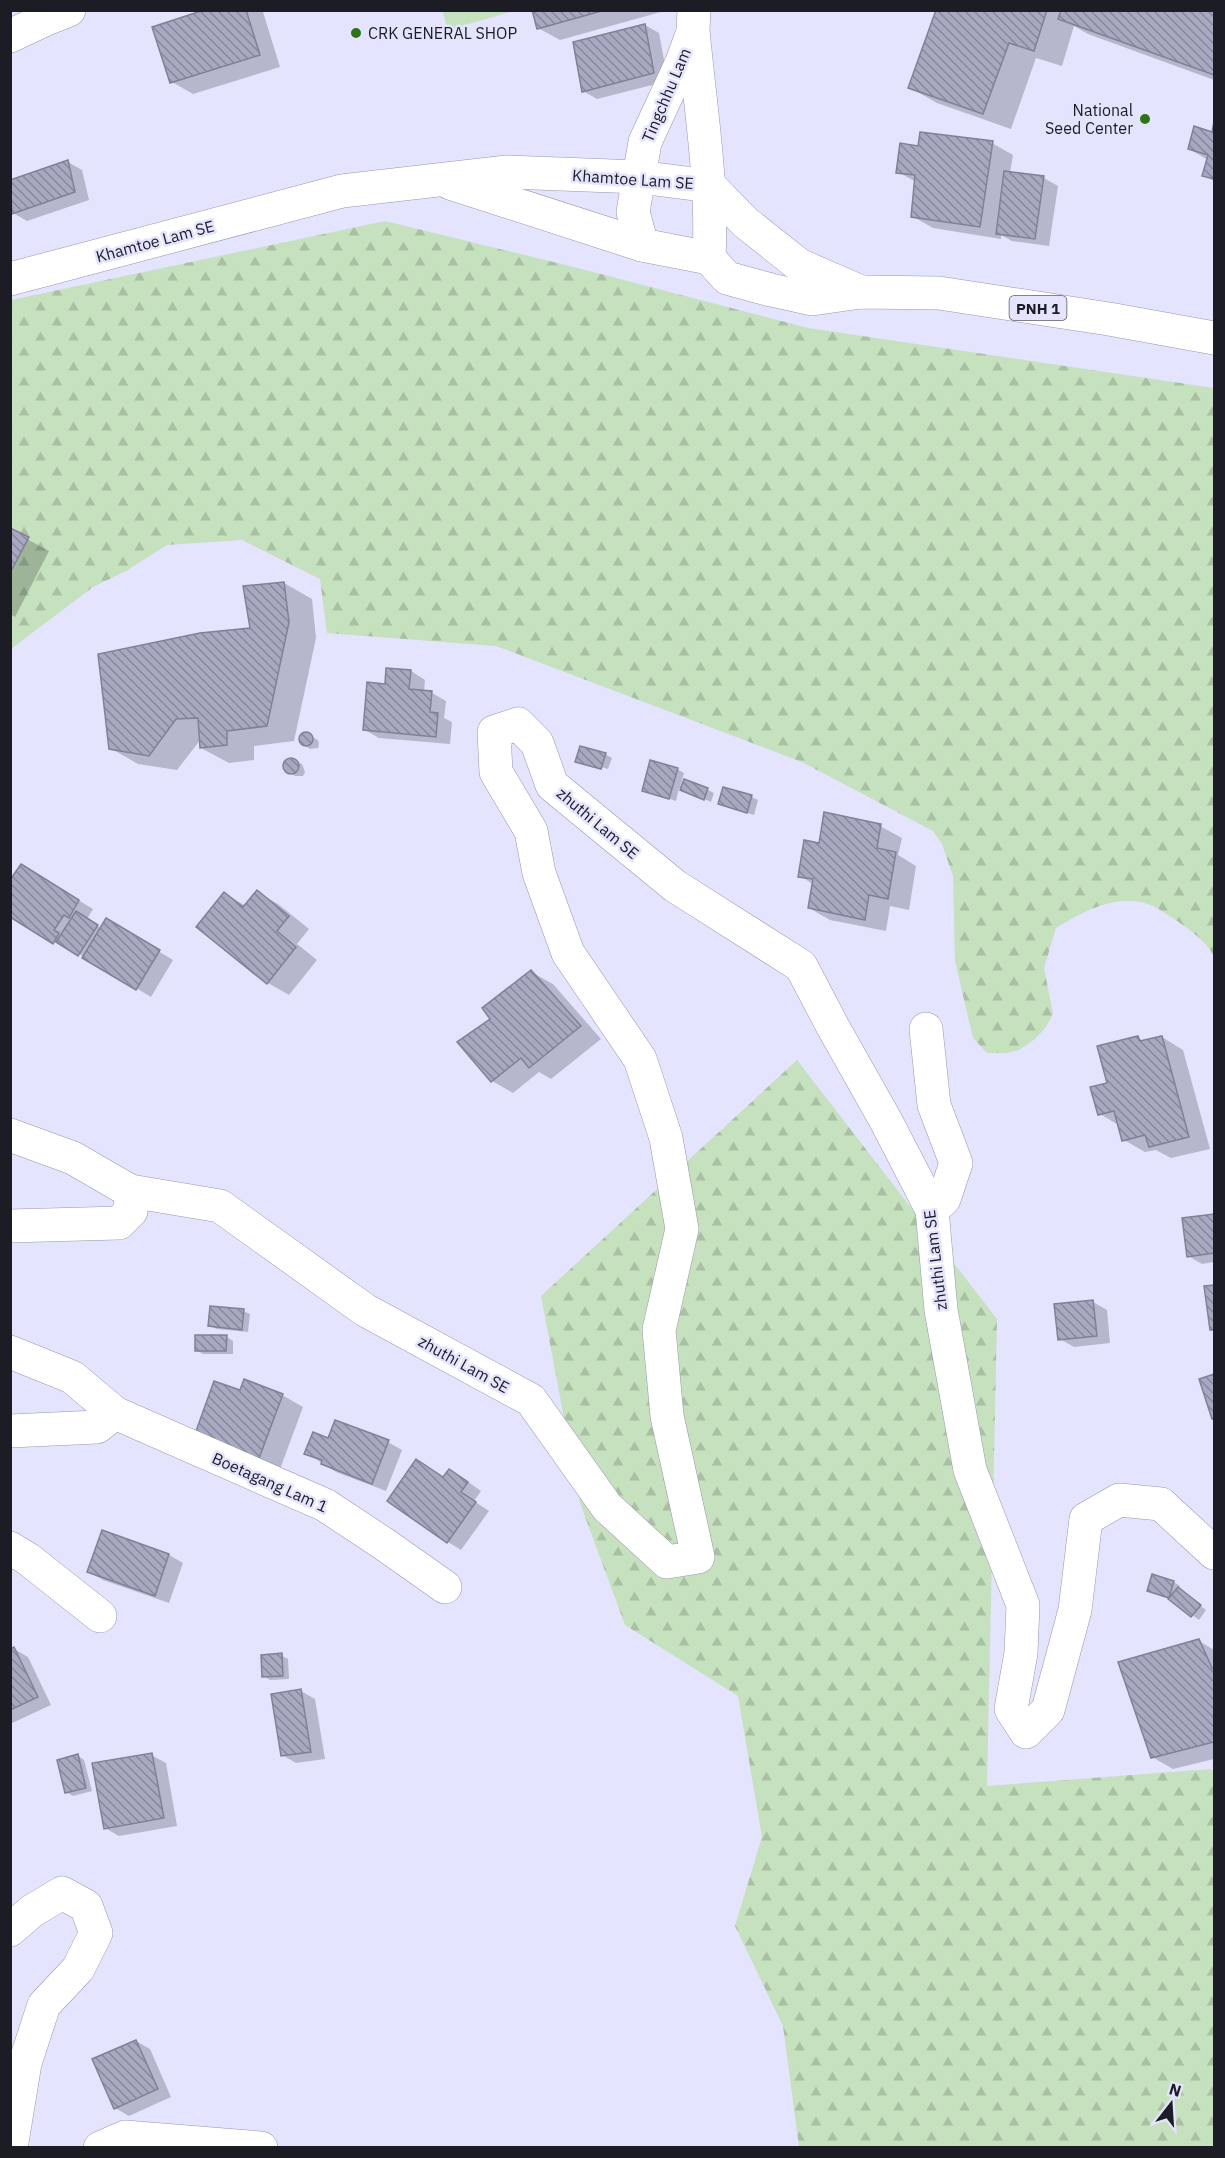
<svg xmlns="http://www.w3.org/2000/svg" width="1225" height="2158" font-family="'IBM Plex Sans',sans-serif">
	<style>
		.forest { fill: url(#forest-firs) }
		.park { fill: #c5e1be }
		.shadow { fill: #0003 }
		.building { fill: url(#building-back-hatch); stroke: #808098; stroke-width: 1.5 }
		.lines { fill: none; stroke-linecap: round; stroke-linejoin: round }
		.street-casing { stroke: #9797b0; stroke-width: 34 }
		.secondary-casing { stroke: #9797b0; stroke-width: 34 }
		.primary-casing { stroke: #9797b0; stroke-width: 34 }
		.street { stroke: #fff; stroke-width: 33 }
		.secondary { stroke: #fff; stroke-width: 33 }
		.primary { stroke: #fff; stroke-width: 33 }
		.poi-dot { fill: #2e7415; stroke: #e4e4ff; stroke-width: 2 }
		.labels { text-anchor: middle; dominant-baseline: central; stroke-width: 5; stroke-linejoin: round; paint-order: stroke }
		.shield { fill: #e4e4ff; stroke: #585866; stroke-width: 1.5 }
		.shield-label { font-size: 15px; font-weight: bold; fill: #1c1c25 }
		.poi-label { font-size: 16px; fill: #1c1c25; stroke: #e4e4ff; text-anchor: start }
		.street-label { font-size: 16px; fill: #1c1c25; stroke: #e4e4ff }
	</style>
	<defs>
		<pattern id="forest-firs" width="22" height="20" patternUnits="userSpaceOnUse" patternTransform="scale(1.5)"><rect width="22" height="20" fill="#c5e1be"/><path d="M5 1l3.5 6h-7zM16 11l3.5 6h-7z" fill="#a9c0a3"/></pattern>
		<pattern id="building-back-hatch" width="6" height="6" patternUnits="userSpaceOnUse" patternTransform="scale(1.5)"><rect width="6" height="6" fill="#a8a8c1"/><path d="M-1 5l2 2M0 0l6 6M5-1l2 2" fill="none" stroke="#88889d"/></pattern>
	</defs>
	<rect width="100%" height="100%" fill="#e4e4ff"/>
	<!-- forest -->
	<g class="forest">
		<path d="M385,221L574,267L808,328L1214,388V956C1205,941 1192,931 1177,921C1169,916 1161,910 1153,906C1120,891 1084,911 1056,928L1044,968L1053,1014L1046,1027L1035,1039L1019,1050L1005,1053H987L973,1038L955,961L953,876L942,844L933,831L802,762L496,646L327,633L320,579L242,540L167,545L126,571L93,587L11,649V300Z"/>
		<polygon points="797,1060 997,1319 987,1786 1211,1769 1214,1772 1214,2147 799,2147 783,2026 735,1926 762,1837 738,1696 625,1625 580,1503 541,1296"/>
	</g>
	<!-- park -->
	<polygon class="park" points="442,10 513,10 513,11 448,30"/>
	<!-- shadow -->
	<g class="shadow">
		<polygon points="209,10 263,12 280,67 193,94 172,82"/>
		<polygon points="534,10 668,10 560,40 538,28"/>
		<polygon points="938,10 1214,10 1214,80 1088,34 1074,26 1062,66 1036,58 1011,129 937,103 909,87"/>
		<polygon points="645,25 659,33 668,81 597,99 583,91"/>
		<polygon points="1214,128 1214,181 1204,175 1208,160 1189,149 1213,133"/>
		<polygon points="992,143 1013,155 1010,173 1044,178 1058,186 1049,246 1012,241 1001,235 1001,239 933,228 912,216 916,182 898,172"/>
		<polygon points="68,162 82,170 89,200 27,221 13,213 10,201 10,182"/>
		<polygon points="10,530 49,551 15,617 10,614"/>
		<polygon points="284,583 312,599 316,638 294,741 254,746 254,760 229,763 201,748 201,739 177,770 138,764 110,748 251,629"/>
		<polygon points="411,671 425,680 424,692 432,693 446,701 444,718 452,722 450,744 379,738 365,730 386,685"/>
		<polygon points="307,734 318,740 319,744 318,748 310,749 300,742 300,738"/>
		<polygon points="605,754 612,758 608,769 582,762 582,764 577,761"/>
		<polygon points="290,759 302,764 305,772 303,776 295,776 285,769 287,761"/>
		<polygon points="677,769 684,773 680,787 682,788 685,781 708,790 714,793 711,802 679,788 676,801 643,790"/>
		<polygon points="752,797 758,800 754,815 720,804"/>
		<polygon points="880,826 902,838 898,855 916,866 909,910 890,906 886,931 830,920 809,908 813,884 800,876 820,845"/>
		<polygon points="35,874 93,909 87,919 101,928 106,920 173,960 151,997 69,948 68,950 10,916"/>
		<polygon points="257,892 278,904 309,929 297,944 317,960 289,995 268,983 225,894 246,906"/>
		<polygon points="531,972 553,984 601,1039 551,1079 539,1072 513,1093 492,1081 492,1020"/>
		<polygon points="1162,1037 1183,1050 1210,1149 1171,1158 1156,1150 1145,1152 1124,1140 1120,1126 1100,1114 1108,1084 1138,1038 1145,1042"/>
		<polygon points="1214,1215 1214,1262 1202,1264 1188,1256 1184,1220"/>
		<polygon points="1214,1287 1214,1331 1212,1329 1206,1288"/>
		<polygon points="1093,1302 1107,1310 1110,1343 1074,1347 1060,1339"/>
		<polygon points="243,1311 250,1314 248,1332 217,1329 210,1326"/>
		<polygon points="227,1337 233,1341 233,1354 203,1354 196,1350"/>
		<polygon points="1214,1375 1214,1419 1201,1380"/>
		<polygon points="241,1392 282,1395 303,1407 276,1480 213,1456"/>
		<polygon points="329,1440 388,1442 402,1450 386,1491 336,1472 306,1453"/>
		<polygon points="444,1478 464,1479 481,1491 474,1501 489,1511 461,1550 448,1542"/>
		<polygon points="103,1532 169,1555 183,1563 169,1603 103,1580 89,1572"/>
		<polygon points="1174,1582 1180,1586 1179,1590 1206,1610 1199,1620 1173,1600 1148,1590"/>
		<polygon points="1199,1641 1214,1650 1214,1759 1173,1769 1152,1757"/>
		<polygon points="14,1649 28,1657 51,1705 10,1724 10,1650"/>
		<polygon points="281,1655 288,1659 289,1679 270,1680 264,1676"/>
		<polygon points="301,1691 315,1699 325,1759 296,1763 282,1755"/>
		<polygon points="151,1755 166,1763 177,1826 119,1836 105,1828"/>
		<polygon points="78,1756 84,1760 92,1791 73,1796 66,1792"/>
		<polygon points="136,2041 150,2049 171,2097 129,2116 115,2108"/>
	</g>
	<!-- building -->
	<g class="building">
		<polygon points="204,10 246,10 260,55 170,83 152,27"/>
		<polygon points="532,10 605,10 537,29"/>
		<polygon points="936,10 1047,10 1034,51 1009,43 983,114 908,88"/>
		<polygon points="1061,10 1214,10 1214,75 1058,19"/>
		<polygon points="645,24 654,73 582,92 573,42"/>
		<polygon points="1214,122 1214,179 1202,176 1208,155 1188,149 1194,126 1212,132"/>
		<polygon points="920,132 993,141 980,227 911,217 915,175 896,173 900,143 918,146"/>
		<polygon points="68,160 75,192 12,214 10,180"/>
		<polygon points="1004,171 1044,176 1035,239 996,234"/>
		<polygon points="10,528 29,537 10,573"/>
		<polygon points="284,582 289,622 267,726 227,731 227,745 200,748 198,718 176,719 149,756 109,749 98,654 200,633 250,628 243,586"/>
		<polygon points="386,668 411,670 409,689 432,691 430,712 438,713 436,737 363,730 367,682 385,684"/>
		<circle cx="306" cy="739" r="7"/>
		<polygon points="580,746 606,753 601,769 575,762"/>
		<circle cx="291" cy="766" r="8"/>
		<polygon points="650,760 678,768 669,799 642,791"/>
		<polygon points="684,779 708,788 704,800 680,790"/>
		<polygon points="723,787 752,795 747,813 718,804"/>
		<polygon points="824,812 881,824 877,848 896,852 888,899 869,895 865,920 808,908 813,879 798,877 804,840 819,843"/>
		<polygon points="21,864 79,900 69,918 64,915 54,930 59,933 53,944 10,917 10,880"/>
		<polygon points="257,890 289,916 277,931 296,947 267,984 196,927 224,892 243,907"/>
		<polygon points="76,911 98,925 78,956 56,942"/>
		<polygon points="106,918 160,950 136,990 82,958"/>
		<polygon points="531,970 581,1026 529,1068 521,1058 491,1082 457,1042 490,1019 482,1008"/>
		<polygon points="1138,1036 1140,1041 1162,1036 1189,1137 1149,1147 1145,1135 1122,1141 1114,1111 1098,1115 1090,1087 1107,1083 1097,1046"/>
		<polygon points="1214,1214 1214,1253 1187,1257 1182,1218"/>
		<polygon points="1214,1285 1214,1330 1210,1330 1204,1286"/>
		<polygon points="1093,1300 1097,1336 1058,1340 1054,1304"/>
		<polygon points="210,1306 244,1309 242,1330 208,1326"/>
		<polygon points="195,1335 227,1335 226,1351 195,1351"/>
		<polygon points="1214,1374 1214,1419 1212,1419 1199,1379"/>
		<polygon points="244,1379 283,1394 255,1469 191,1445 214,1381 240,1390"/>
		<polygon points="335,1420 389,1440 372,1484 321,1464 322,1460 304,1454 313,1432 328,1438"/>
		<polygon points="416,1459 443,1477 449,1469 468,1482 461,1492 476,1502 447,1543 387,1501"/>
		<polygon points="102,1530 169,1554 155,1596 87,1572"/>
		<polygon points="1152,1574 1174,1581 1169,1598 1147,1591"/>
		<polygon points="1178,1587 1201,1605 1191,1617 1168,1599"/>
		<polygon points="1199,1639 1212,1668 1214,1668 1214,1742 1151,1758 1118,1662"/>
		<polygon points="14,1647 38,1697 10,1710 10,1649"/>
		<polygon points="282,1653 283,1676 262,1677 261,1655"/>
		<polygon points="301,1689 311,1752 281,1756 271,1694"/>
		<polygon points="152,1753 164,1818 104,1829 92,1763"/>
		<polygon points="78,1754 86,1788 65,1793 57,1760"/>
		<polygon points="136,2040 158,2089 114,2109 92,2059"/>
	</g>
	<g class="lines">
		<!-- street casing -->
		<g class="street-casing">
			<g id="street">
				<polyline points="10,36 44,20 69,10"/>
				<polyline points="926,1029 934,1105 956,1163 944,1199 932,1210"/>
				<polyline points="130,1191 220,1206 365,1310 531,1400 607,1507 667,1562 698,1557 667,1416 659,1330 682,1229 666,1138 640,1059 568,953 539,873 531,831 496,772 494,732 518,724 537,743 552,785 675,886 801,966 833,1027 886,1121 932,1210 941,1310 970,1470 1023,1605 1021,1653 1011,1709 1026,1732 1048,1710 1075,1610 1086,1519 1119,1500 1161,1504 1214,1553"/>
				<polyline points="115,1413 325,1505 384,1544 445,1587"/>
				<polyline points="10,1548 28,1559 100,1616"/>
				<polyline points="100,2148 125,2137 261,2148"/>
			</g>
		</g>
		<!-- secondary casing -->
		<g class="secondary-casing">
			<g id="secondary">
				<polyline points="10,1135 73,1158 130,1191 131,1211 119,1223 10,1226"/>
				<polyline points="10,1352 72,1377 115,1413 97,1427 10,1431"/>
				<polyline points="10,1930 32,1911 62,1893 86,1906 96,1933 78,1969 44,2005 25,2063 11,2148"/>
			</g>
		</g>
		<!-- primary casing -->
		<g class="primary-casing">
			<g id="primary">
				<path d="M694,10L693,30C700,106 713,181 709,258"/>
				<polyline points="450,183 642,245 709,258"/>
				<polyline points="642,245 633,212 645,142 682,62 691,37"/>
				<polyline points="709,258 727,278 771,290 812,299 861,292 939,293 1109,319 1214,338"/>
				<polyline points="10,279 342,191 507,172 639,177 710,186 745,222 799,265 861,292"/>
			</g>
		</g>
		<!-- street -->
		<use href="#street" class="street"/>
		<!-- secondary -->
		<use href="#secondary" class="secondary"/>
		<!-- primary -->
		<use href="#primary" class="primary"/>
	</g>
	<!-- markers -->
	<g class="poi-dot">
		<circle cx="356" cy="33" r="6"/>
		<circle cx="1145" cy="119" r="6"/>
	</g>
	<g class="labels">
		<!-- shield labels -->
		<rect class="shield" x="1009.5" y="296" width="57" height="24" rx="4.5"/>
		<g class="shield-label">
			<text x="1038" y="308">PNH 1</text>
		</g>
		<!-- poi labels -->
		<g class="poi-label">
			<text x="368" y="33">CRK GENERAL SHOP</text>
			<text x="1133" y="110" text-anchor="end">National<tspan x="1133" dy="18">Seed Center</tspan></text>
		</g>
		<!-- street labels -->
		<g class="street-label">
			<text transform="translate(666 95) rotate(-67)">Tingchhu Lam</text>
			<text transform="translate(633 179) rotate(4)">Khamtoe Lam SE</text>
			<text transform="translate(155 241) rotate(-15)">Khamtoe Lam SE</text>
			<text transform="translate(598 823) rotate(40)">zhuthi Lam SE</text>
			<text transform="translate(935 1260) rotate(-97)">zhuthi Lam SE</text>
			<text transform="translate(464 1364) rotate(29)">zhuthi Lam SE</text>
			<text transform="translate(270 1482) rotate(24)">Boetagang Lam 1</text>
		</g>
	</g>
	<!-- border -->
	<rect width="1225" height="2158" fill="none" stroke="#1c1c25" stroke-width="24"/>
	<!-- north arrow -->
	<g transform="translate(1171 2104) rotate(17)" stroke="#e4e4ff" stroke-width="4.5" paint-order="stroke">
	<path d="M0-4.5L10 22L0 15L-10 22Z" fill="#1c1c25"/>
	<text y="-9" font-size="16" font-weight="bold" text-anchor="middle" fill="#1c1c25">N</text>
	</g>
</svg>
